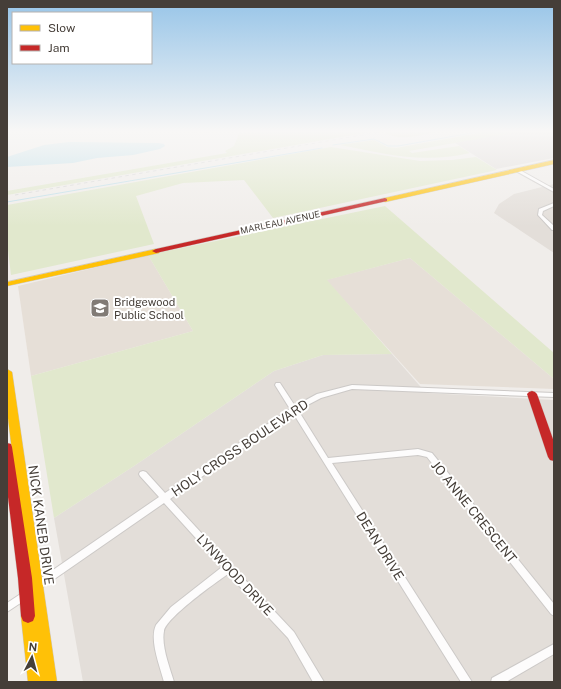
<svg xmlns="http://www.w3.org/2000/svg" width="561" height="689" font-family="'Public Sans',sans-serif">
	<style>
		.residential { fill: #e3ded9 }
		.industrial { fill: #e0dcd9 }
		.education { fill: #e6dfd7 }
		.green { fill: #e1e8cd }
		.water { fill: #c0dfe9 }
		.lines { fill: none; stroke-linecap: round; stroke-linejoin: round }
		.stream { stroke: #c0dfe9; stroke-width: 1 }
		.street-casing { stroke: #ccc9c7; stroke-width: 2 }
		.slow-casing { stroke: #cec9c2; stroke-width: 1 }
		.jam-casing { stroke: #cec9c2; stroke-width: 1 }
		.street { fill: #fdfcfc; fill-rule: evenodd }
		.slow { fill: #ffc107; fill-rule: evenodd }
		.jam { fill: #c62828; fill-rule: evenodd }
		.rail { stroke: #d9d9d8; stroke-width: 1; stroke-dasharray: 3.5 3.5; stroke-linecap: butt }
		.labels { text-anchor: middle; dominant-baseline: central; stroke-width: 4; stroke-linejoin: round; paint-order: stroke }
		.far-street-label { font-size: 9px; fill: #453e38; stroke: #fff }
		.poi-label { font-size: 11px; fill: #453e38; stroke: #fff; text-anchor: start }
		.near-street-label { font-size: 13px; fill: #453e38; stroke: #fff }
	</style>
	<rect width="100%" height="100%" fill="#f0edea"/>
	<!-- residential -->
	<g class="residential">
		<polygon points="554,184 554,253 494,213 499,204 514,194"/>
		<polygon points="392,354 426,393 554,400 554,682 83,682 54,518 134,466 274,371 323,355"/>
	</g>
	<!-- industrial -->
	<polygon class="industrial" points="519,130 554,130 554,158 496,169 452,141"/>
	<!-- education -->
	<g class="education">
		<polygon points="148,255 193,331 31,376 18,286"/>
		<polygon points="410,258 554,379 554,389 420,384 326,280"/>
	</g>
	<!-- green -->
	<g class="green">
		<polygon points="338,130 382,130 7,195 7,191 227,153 225,151 234,146 239,133"/>
		<path d="M407,130H445C427,133 403,143 385,133Z"/>
		<path d="M495,130H529L409,151L412,153L459,146L470,153C422,164 386,154 340,145L374,140L387,147L396,148Z"/>
		<polygon points="331,147 420,161 452,160 476,157 497,170 273,218 244,180 183,183 136,196 154,244 11,275 7,242 7,205"/>
		<polygon points="385,206 554,353 554,379 410,258 327,280 392,354 323,355 274,371 134,466 54,518 31,376 193,331 148,255"/>
	</g>
	<!-- water -->
	<polygon class="water" points="69,142 158,143 164,144 165,146 160,149 133,155 97,158 73,163 7,167 7,157 44,145"/>
	<g class="lines">
		<!-- stream -->
		<g class="stream">
			<polyline points="333,145 374,139 388,146 398,146 489,130"/>
			<polyline points="7,202 322,148"/>
		</g>
		<!-- street casing -->
		<g class="street-casing">
			<g id="street">
				<polygon points="516,169 518,169 554,189 554,192 516,171"/>
				<polygon points="554,203 554,206 543,211 542,215 554,226 554,230 552,230 538,215 539,209"/>
				<path d="M276,383H280L295,406L317,394L352,385L554,393V397L352,389L321,398L298,410L328,458L418,449L432,453L554,604V616L551,614L427,457L418,455L332,463L472,682H461L293,413L170,499L231,565L294,632L324,682H313L288,638L228,574C215,583 166,618 164,631C161,646 170,668 174,682H164C160,666 149,640 156,625L171,607L222,567L164,503L40,589L37,590L34,589L33,586L34,583L159,497L140,476L139,474L140,472L143,471L146,472L165,493L290,409L275,385Z"/>
				<polygon points="25,591 28,592 30,595 28,598 7,612 7,603"/>
				<polygon points="554,644 554,654 506,682 491,682 492,678"/>
			</g>
		</g>
		<!-- slow casing -->
		<g class="slow-casing">
			<g id="slow">
				<polygon points="554,160 554,164 385,202 382,200 385,198"/>
				<polygon points="156,249 160,251 159,253 7,286 7,282"/>
				<polygon points="7,369 12,372 57,682 28,682 21,616 23,611 28,609 32,611 7,410"/>
			</g>
		</g>
		<!-- jam casing -->
		<g class="jam-casing">
			<g id="jam">
				<polygon points="385,198 387,199 387,201 156,253 152,251 156,249"/>
				<polygon points="532,391 535,392 537,394 554,442 554,461 550,460 548,457 527,394 529,392"/>
				<polygon points="7,443 11,444 12,447 32,578 35,616 33,621 28,623 23,621 21,616 18,578 7,489"/>
			</g>
		</g>
		<!-- street -->
		<use href="#street" class="street"/>
		<!-- slow -->
		<use href="#slow" class="slow"/>
		<!-- jam -->
		<use href="#jam" class="jam"/>
		<!-- rail -->
		<g class="rail">
			<polyline points="94,130 199,132 305,130"/>
			<polyline points="15,195 391,130"/>
		</g>
	</g>
	<!-- sky -->
	<linearGradient id="sky" x2="0" y2="1"><stop stop-color="#98c5e8"/><stop offset="0.58" stop-color="#f8f7f6"/><stop offset="1" stop-color="#f8f7f6" stop-opacity="0"/></linearGradient>
	<rect width="561" height="226" fill="url(#sky)"/>
	<!-- icons -->
	<defs>
		<g id="school-square" transform="scale(1)"><rect x="-9" y="-9" width="18" height="18" rx="4" fill="#817b76" stroke="#fff"/><path d="M0-5L7-2L0 1L-7-2ZM-4 1L0 2.5L4 1V4Q0 6-4 4Z" fill="#fff"/></g>
	</defs>
	<g fill-rule="evenodd">
		<use href="#school-square" x="100" y="308"/>
	</g>
	<g class="labels">
		<!-- far-street labels -->
		<g class="far-street-label">
			<text transform="translate(280 222) rotate(-12)">MARLEAU AVENUE</text>
		</g>
		<!-- poi labels -->
		<g class="poi-label">
			<text x="114" y="302">Bridgewood<tspan x="114" dy="13">Public School</tspan></text>
		</g>
		<!-- near-street labels -->
		<g class="near-street-label">
			<text transform="translate(240 448) rotate(-34)">HOLY CROSS BOULEVARD</text>
			<text transform="translate(474 512) rotate(51)">JO ANNE CRESCENT</text>
			<text transform="translate(41 525) rotate(82)">NICK KANEB DRIVE</text>
			<text transform="translate(380 546) rotate(58)">DEAN DRIVE</text>
			<text transform="translate(235 575) rotate(47)">LYNWOOD DRIVE</text>
		</g>
	</g>
	<!-- border -->
	<rect width="561" height="689" fill="none" stroke="#453e38" stroke-width="16"/>
	<!-- legend -->
	<rect x="12" y="12" width="140" height="52" fill="#ffffff" stroke="#b5b2af"/>
	<rect x="20" y="25" width="20" height="6" fill="#ffc107" stroke="#b5b2af"/>
	<text x="48" y="32" font-size="12" fill="#453e38">Slow</text>
	<rect x="20" y="45" width="20" height="6" fill="#c62828" stroke="#b5b2af"/>
	<text x="48" y="52" font-size="12" fill="#453e38">Jam</text>
	<!-- north arrow -->
	<g transform="translate(32 657) rotate(6)" stroke="#ffffff" stroke-width="3" paint-order="stroke">
	<path d="M0-3L7 15L0 10L-7 15Z" fill="#453e38"/>
	<text y="-6" font-size="11" font-weight="bold" text-anchor="middle" fill="#453e38">N</text>
	</g>
</svg>
